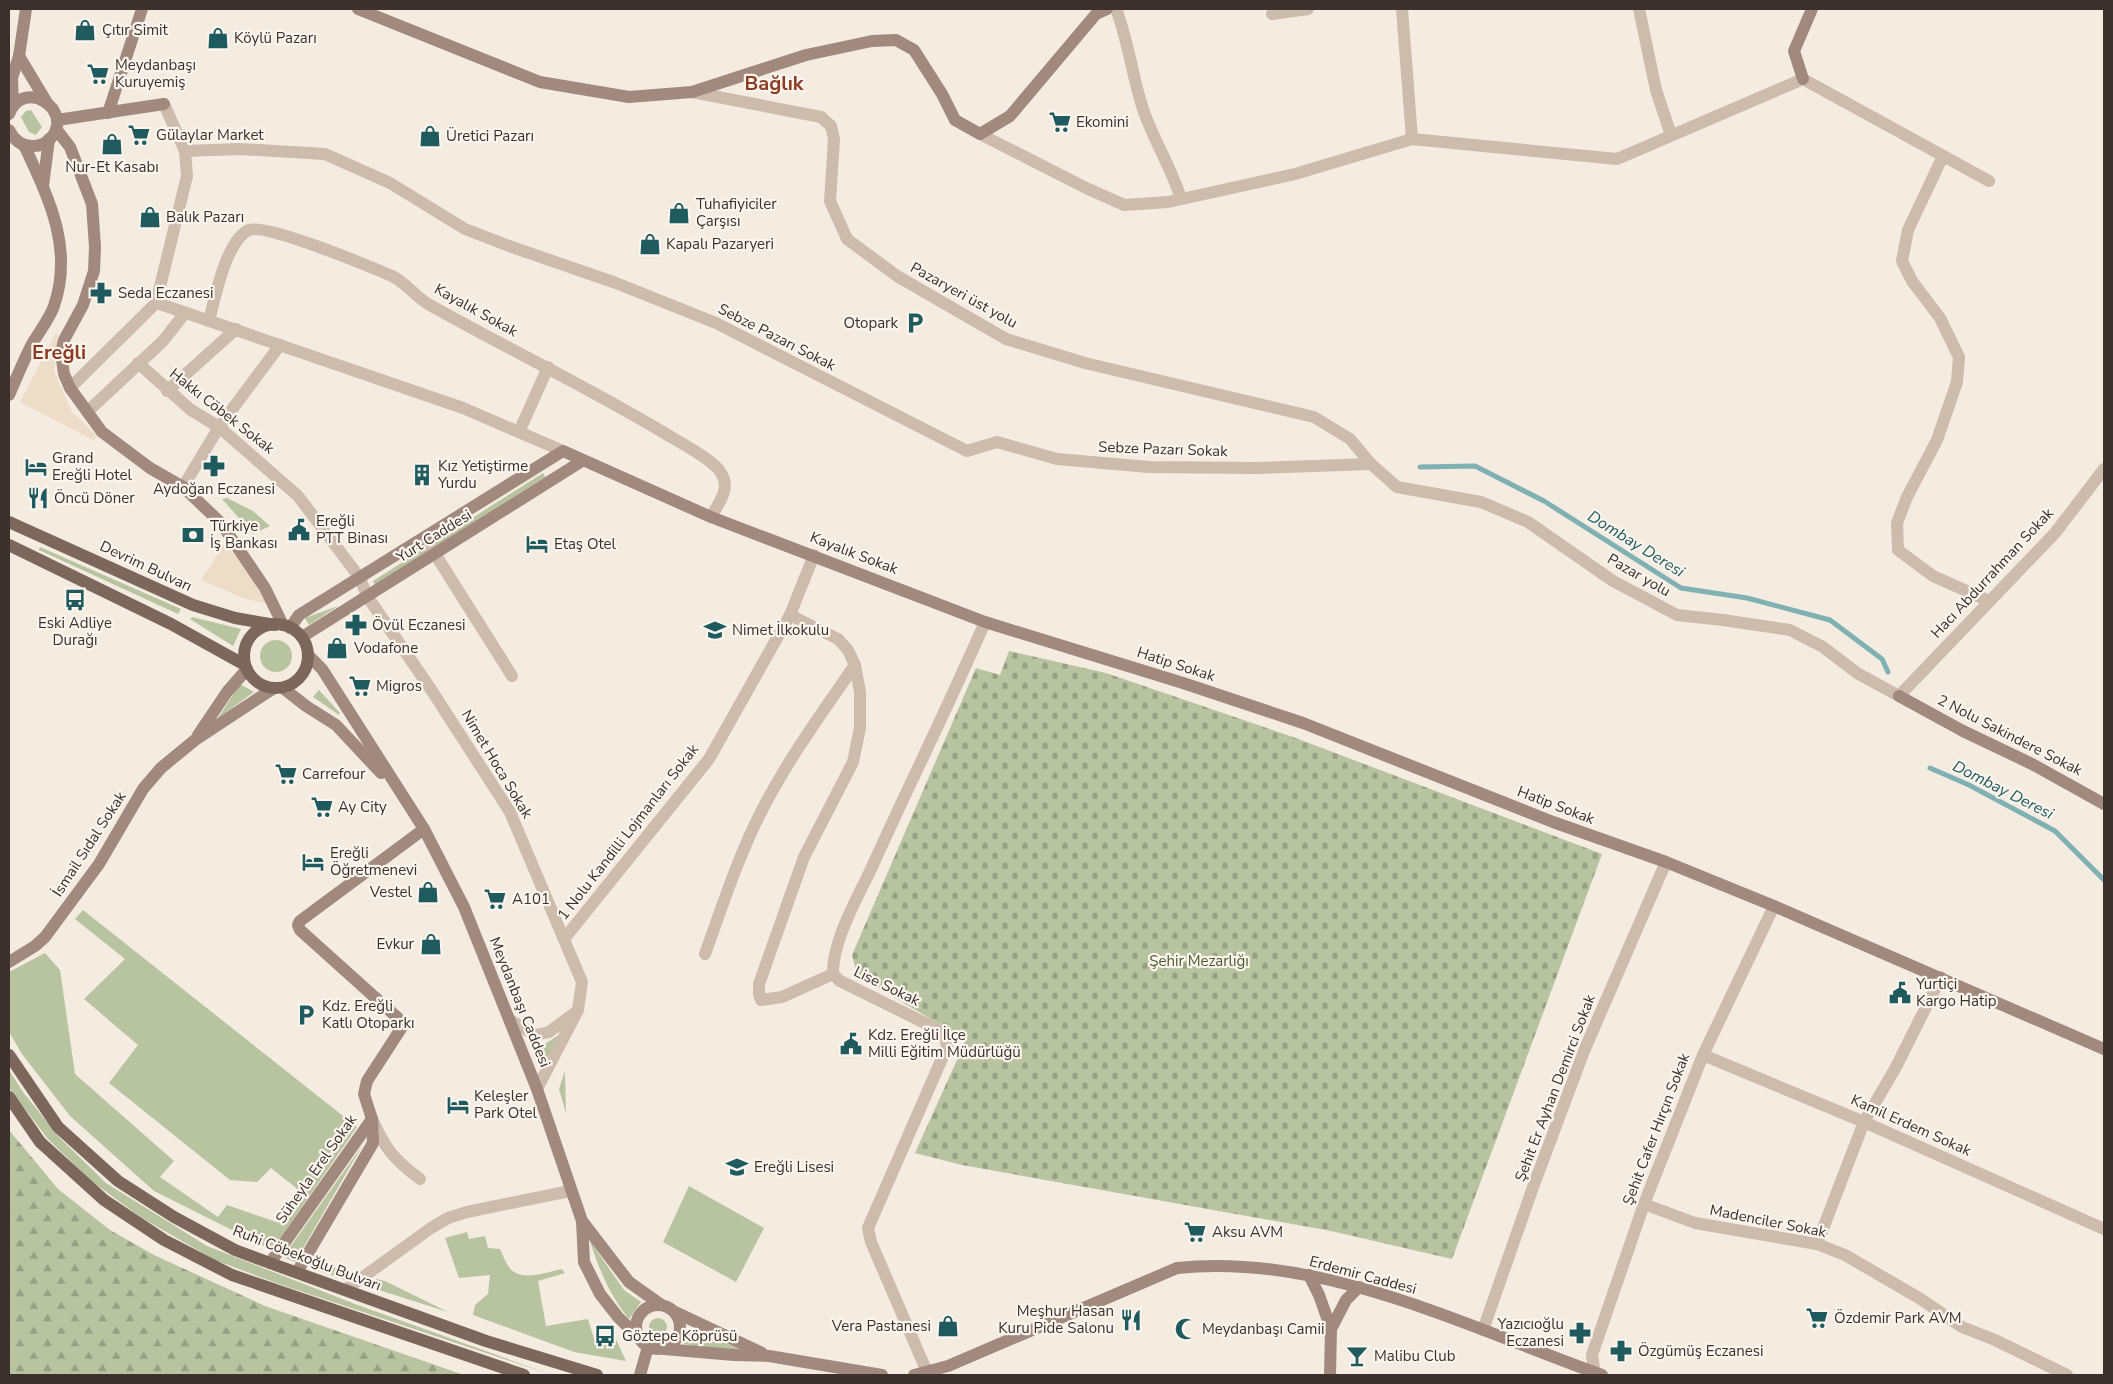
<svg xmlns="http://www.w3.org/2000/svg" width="2113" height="1384" font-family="'Nunito Sans',sans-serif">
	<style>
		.green { fill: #b8c4a0 }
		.forest { fill: url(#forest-firs) }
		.cemetery { fill: url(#cemetery-stones) }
		.plaza { fill: #ecdcc8 }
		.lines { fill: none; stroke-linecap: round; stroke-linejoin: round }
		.stream { stroke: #7fb0b2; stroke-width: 5 }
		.street { stroke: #cdbbac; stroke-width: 12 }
		.secondary { stroke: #a18a7d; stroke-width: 12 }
		.primary { stroke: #7d675c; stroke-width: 12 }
		.labels { text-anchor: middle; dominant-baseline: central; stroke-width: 4.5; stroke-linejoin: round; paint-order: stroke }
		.poi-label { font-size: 15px; fill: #3b302b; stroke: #fbf5ee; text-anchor: start }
		.street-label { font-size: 15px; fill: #3b302b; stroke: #fbf5ee }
		.park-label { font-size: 15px; fill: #4a5a2e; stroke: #fbf5ee }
		.water-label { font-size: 16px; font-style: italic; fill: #1f5a5e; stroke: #fbf5ee }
		.district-label { font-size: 20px; font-weight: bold; fill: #8c3b22; stroke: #fbf5ee }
	</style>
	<defs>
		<pattern id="forest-firs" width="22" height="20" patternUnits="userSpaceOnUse" patternTransform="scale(1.25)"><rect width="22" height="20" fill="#b8c4a0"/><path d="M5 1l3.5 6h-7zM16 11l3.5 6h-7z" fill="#97a083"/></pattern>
		<pattern id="cemetery-stones" width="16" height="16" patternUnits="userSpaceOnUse" patternTransform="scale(1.25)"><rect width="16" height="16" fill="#b8c4a0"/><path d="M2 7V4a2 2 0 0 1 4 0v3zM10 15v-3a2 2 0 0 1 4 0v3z" fill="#97a083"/></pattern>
	</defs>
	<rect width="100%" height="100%" fill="#f4ebe1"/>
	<!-- green -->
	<g class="green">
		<polygon points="31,110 42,127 36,135 29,132 21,117 26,111"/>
		<polygon points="543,473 545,477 375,585 373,581"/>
		<polygon points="227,498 253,511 270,526 253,534 222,499"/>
		<polygon points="40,547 181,609 178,614 39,550"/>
		<polygon points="338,606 309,625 305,618"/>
		<polygon points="192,617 241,629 233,646 190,619"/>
		<circle cx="276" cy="656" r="16"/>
		<polygon points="240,684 254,692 218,718"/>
		<polygon points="319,690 340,713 339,715 313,697"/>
		<polygon points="83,910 357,1127 272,1250 154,1191 70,1116 22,1054 9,1032 9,972 45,953 60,970 75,1074 174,1161 160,1177 218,1217 227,1205 279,1223 300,1191 271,1168 257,1182 230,1180 109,1083 138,1045 84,999 125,959 75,919"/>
		<polygon points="563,1032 543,1064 536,1050"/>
		<polygon points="9,1070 23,1092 60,1138 106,1183 207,1246 355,1304 552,1375 276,1283 215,1260 142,1218 90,1180 48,1139 15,1096 9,1087"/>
		<polygon points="565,1071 566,1113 559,1089"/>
		<polygon points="362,1146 295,1262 283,1257"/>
		<polygon points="689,1186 764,1228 736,1282 663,1242"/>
		<path d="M467,1232L469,1239L485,1236L488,1248L500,1249C503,1255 505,1262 509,1267C520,1283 547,1272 562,1269L565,1273L538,1281L546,1326L588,1319L595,1342L615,1337L626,1361L574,1352L473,1315L475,1305L488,1294L490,1275L459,1278L445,1238Z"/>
		<path d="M590,1241L624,1290L641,1302L629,1319C610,1295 599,1270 590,1241Z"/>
		<polygon points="316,1262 349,1272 350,1277 345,1280 317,1270 315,1265"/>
		<polygon points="376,1279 385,1281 448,1312 379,1290 374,1284"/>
		<circle cx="658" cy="1327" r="9"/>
		<polygon points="689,1328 747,1352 713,1350 684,1344"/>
	</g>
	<!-- forest -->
	<polygon class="forest" points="9,1130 58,1189 110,1230 154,1255 265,1306 464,1375 9,1375"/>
	<!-- cemetery -->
	<polygon class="cemetery" points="1009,651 1106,673 1293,737 1602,854 1452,1259 1331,1231 962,1165 915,1153 966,1040 857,975 852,955 976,668 1000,675"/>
	<!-- plaza -->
	<g class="plaza">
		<polygon points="56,333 59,339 54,371 72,412 98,437 93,440 20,402"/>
		<polygon points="225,543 249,572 271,605 243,598 201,580"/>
	</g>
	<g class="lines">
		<!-- stream -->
		<g class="stream">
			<polyline points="1420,467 1475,466 1544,501 1681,588 1747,598 1830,620 1882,659 1888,672"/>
			<polyline points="1930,768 1969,785 2055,831 2104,880"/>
		</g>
		<!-- street -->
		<g class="street">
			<path d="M1116,9C1128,40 1132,74 1142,106C1152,138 1171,166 1181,199"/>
			<polyline points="1402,9 1412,139"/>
			<polyline points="1639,9 1656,90 1671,135"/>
			<polyline points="1272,14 1308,9"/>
			<polyline points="692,92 821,117 831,126 834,139 830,201 847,239 897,276 1006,339 1085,363 1314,417 1350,439 1371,464 1397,487 1481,502 1528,522 1613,581 1677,615 1723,620 1790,630 1823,647 1857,673 1899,696 2055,533 2104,469"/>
			<polyline points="164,104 185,151 187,176 158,295 160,304 463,408 563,451"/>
			<polyline points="980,134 1084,187 1124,205 1168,202 1295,174 1412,139 1617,159 1803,79 1989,181"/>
			<polyline points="185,151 240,149 325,154 390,183 465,229 509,246 616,283 716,323 967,451 997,442 1057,459 1149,467 1256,468 1371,464"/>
			<polyline points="1943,156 1908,230 1902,261 1912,281 1940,318 1959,357 1957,382 1937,440 1907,497 1897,523 1898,550 1933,576 1989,601"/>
			<path d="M209,321C215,298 226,240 249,230C266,223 371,267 392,276C405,282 415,296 428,304C506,348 588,387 666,434C679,442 714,460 721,473C731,488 719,503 711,517"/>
			<polyline points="138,363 191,410 219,427 298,496 360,578 367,596 432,691 510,812 582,982 578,1010 537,1089"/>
			<polyline points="70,388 158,301"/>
			<polyline points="167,391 236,329"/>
			<polyline points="87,412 163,341 185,313"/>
			<polyline points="519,432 548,367"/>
			<polyline points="183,487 219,427 280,345"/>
			<polyline points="425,538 512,676"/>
			<polyline points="790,615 838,639 848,650 855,665 860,692 860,728 853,762 804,857 759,984 759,994 761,1000 782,997 833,974"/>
			<polyline points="564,939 709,759 790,615 814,555"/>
			<path d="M705,954C722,907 737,860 759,816C786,762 821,714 855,665"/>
			<polyline points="510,1020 535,1035 549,1032 576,1012"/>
			<polyline points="1703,1055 1864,1122 2104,1229"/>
			<path d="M372,1119C385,1148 393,1159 420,1179"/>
			<polyline points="1644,1204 1695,1223 1817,1244 1845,1255 1919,1298 1962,1327 1995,1340 2067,1375"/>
			<polyline points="1817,1244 1864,1122 1896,1067 1941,977"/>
			<polyline points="345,1290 431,1228 448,1218 467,1212 570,1191"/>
			<polyline points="1483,1330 1532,1190 1584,1051 1666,862"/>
			<path d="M927,1372L871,1242L868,1228L947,1047C946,1033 938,1030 927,1024L840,981L833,974C832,941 858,897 872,867C909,785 949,705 985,622"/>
			<polyline points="1595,1375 1592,1355 1644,1204 1703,1055 1774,906"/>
		</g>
		<!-- secondary -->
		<g class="secondary">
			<polyline points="358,9 540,82 629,97 692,92 806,55 872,41 896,40 914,50 942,94 955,120 980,134 1010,116 1096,14 1107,9"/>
			<polyline points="19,56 46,101"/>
			<polyline points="1803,79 1794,51 1812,9"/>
			<polyline points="13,106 12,78 19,56 26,9"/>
			<polyline points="108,113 142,9"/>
			<path d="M9,114C24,76 75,111 51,138C46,143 40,146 34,146C22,147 14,140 9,130"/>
			<polyline points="57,120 164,104"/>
			<polyline points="56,129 70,147 92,204 95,247 94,271 83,305 64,340 61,353 64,374 70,388 102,432 150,468 183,487 221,523 265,588 283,625"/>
			<polyline points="43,186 49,139"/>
			<path d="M9,395C16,379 23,362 31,346C38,333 49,320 54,306C74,247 48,197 24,145"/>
			<polyline points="290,628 299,615 563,451 711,517 985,622 1183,683 1303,723 1553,822 1666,862 1774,906 2104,1049"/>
			<polyline points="302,637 582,461"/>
			<polyline points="308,655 322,669 424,829 464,907 537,1089 582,1221 584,1262 600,1294 618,1317 639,1338"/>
			<polyline points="283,688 306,706 336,725 381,773"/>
			<polyline points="1899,696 1963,731 2032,764 2104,804"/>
			<polyline points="198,735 227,692 247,669"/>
			<polyline points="9,962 35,946 45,937 99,864 143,789 161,768 195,740 274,688"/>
			<polyline points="582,1221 629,1282 660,1304"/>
			<polyline points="270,1263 372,1119"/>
			<polyline points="297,1272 373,1143 372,1119 364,1094 367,1081 402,1027 402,1022 399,1019 300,930 298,925 300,921 424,829"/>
			<polyline points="1309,1275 1319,1295 1331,1329 1330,1375"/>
			<circle cx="658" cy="1327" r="22"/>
			<polyline points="675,1312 762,1353"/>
			<polyline points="1331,1329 1346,1300 1359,1287"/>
			<polyline points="664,1349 734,1355 769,1356 882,1375"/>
			<polyline points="640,1375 648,1347"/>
			<path d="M914,1375L948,1366L1177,1268C1321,1252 1470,1328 1602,1375"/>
		</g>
		<!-- primary -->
		<g class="primary">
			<polyline points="9,522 193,605 235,618 275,625"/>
			<polyline points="9,545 171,624 245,665"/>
			<circle cx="276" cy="656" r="32"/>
			<polyline points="9,1055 58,1127 118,1181 174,1217 235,1250 270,1263 486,1341 597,1375"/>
			<polyline points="9,1097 40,1142 104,1200 164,1240 232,1275 524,1375"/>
		</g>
	</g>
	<!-- icons -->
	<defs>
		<g id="shop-bare" transform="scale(1.725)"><path d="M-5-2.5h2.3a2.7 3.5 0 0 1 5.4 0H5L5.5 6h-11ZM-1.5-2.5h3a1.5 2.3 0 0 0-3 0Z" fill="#1f5a5e" stroke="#fbf5ee" stroke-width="2.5" paint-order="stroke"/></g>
		<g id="supermarket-bare" transform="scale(1.725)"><path d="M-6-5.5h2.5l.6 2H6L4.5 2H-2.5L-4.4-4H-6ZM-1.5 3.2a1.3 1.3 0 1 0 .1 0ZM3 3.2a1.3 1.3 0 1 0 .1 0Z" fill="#1f5a5e" stroke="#fbf5ee" stroke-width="2.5" paint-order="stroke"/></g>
		<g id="pharmacy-bare" transform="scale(1.725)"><path d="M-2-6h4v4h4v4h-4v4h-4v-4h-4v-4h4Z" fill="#1f5a5e" stroke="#fbf5ee" stroke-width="2.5" paint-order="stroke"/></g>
		<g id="parking-bare" transform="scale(1.725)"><path d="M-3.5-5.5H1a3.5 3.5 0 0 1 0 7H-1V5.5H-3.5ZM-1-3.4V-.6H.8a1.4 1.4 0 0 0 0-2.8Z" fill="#1f5a5e" stroke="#fbf5ee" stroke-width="2.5" paint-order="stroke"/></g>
		<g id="hotel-bare" transform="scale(1.725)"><path d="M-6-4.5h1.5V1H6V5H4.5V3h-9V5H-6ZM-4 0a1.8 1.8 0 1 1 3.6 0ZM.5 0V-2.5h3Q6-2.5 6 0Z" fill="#1f5a5e" stroke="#fbf5ee" stroke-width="2.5" paint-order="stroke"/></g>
		<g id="building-bare" transform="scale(1.725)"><path d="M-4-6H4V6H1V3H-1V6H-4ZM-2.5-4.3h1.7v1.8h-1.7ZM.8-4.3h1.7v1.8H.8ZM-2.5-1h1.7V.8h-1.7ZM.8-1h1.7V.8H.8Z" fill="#1f5a5e" stroke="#fbf5ee" stroke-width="2.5" paint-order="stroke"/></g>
		<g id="restaurant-bare" transform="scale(1.725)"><path d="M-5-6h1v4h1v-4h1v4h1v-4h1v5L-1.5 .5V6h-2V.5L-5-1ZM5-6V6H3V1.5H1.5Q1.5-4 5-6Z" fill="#1f5a5e" stroke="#fbf5ee" stroke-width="2.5" paint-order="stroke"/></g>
		<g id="civic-bare" transform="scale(1.725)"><path d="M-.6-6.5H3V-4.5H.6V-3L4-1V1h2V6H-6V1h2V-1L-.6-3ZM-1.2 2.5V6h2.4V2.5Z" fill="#1f5a5e" stroke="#fbf5ee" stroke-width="2.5" paint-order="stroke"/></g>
		<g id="bank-bare" transform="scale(1.725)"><path d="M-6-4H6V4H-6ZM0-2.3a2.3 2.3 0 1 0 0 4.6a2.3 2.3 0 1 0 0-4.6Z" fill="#1f5a5e" stroke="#fbf5ee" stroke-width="2.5" paint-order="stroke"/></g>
		<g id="bus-bare" transform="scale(1.725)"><path d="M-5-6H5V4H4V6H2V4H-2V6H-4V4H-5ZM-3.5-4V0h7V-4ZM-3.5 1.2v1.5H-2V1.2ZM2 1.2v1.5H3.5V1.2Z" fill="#1f5a5e" stroke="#fbf5ee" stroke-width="2.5" paint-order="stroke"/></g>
		<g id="school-bare" transform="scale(1.725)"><path d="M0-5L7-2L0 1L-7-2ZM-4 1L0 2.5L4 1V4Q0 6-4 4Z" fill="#1f5a5e" stroke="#fbf5ee" stroke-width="2.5" paint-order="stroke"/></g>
		<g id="mosque-bare" transform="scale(1.725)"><path d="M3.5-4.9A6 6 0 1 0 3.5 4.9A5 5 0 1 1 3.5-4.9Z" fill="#1f5a5e" stroke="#fbf5ee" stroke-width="2.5" paint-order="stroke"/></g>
		<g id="bar-bare" transform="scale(1.725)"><path d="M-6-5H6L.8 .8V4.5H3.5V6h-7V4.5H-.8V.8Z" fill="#1f5a5e" stroke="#fbf5ee" stroke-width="2.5" paint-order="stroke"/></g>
	</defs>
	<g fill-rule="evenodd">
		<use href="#shop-bare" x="85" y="30"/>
		<use href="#shop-bare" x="218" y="38"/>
		<use href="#supermarket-bare" x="98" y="74"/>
		<use href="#supermarket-bare" x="1060" y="122"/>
		<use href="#supermarket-bare" x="139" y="135"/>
		<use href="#shop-bare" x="430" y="136"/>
		<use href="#shop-bare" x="112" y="144"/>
		<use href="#shop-bare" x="679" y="213"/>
		<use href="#shop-bare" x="150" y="217"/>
		<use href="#shop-bare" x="650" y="244"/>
		<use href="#pharmacy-bare" x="101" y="293"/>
		<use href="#parking-bare" x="915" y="323"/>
		<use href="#pharmacy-bare" x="214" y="466"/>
		<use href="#hotel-bare" x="36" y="467"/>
		<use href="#building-bare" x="422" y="475"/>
		<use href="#restaurant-bare" x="38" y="498"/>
		<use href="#civic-bare" x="299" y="530"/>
		<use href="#bank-bare" x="193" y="535"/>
		<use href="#hotel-bare" x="537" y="544"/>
		<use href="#bus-bare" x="75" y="600"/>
		<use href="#pharmacy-bare" x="356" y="625"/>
		<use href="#school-bare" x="715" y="630"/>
		<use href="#shop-bare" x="337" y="648"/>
		<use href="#supermarket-bare" x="360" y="686"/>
		<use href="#supermarket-bare" x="286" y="774"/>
		<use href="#supermarket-bare" x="322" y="807"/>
		<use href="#hotel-bare" x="313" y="862"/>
		<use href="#shop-bare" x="428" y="892"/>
		<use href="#supermarket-bare" x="495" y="899"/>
		<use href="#shop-bare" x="431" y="944"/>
		<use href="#civic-bare" x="1900" y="993"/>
		<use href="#parking-bare" x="306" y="1015"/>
		<use href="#civic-bare" x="851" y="1044"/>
		<use href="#hotel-bare" x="458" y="1105"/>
		<use href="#school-bare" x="737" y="1167"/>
		<use href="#supermarket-bare" x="1195" y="1232"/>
		<use href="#supermarket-bare" x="1817" y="1318"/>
		<use href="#restaurant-bare" x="1131" y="1320"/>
		<use href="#shop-bare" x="948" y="1326"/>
		<use href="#mosque-bare" x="1186" y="1329"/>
		<use href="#pharmacy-bare" x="1580" y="1333"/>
		<use href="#bus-bare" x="605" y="1336"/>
		<use href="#pharmacy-bare" x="1621" y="1351"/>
		<use href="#bar-bare" x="1357" y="1356"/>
	</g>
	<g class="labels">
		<!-- poi labels -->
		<g class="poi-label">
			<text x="102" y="30">Çıtır Simit</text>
			<text x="234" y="38">Köylü Pazarı</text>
			<text x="115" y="65">Meydanbaşı<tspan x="115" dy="17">Kuruyemiş</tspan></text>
			<text x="1076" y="122">Ekomini</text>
			<text x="156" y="135">Gülaylar Market</text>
			<text x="446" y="136">Üretici Pazarı</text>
			<text x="112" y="167" text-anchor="middle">Nur-Et Kasabı</text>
			<text x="696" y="204">Tuhafiyiciler<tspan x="696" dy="17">Çarşısı</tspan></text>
			<text x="166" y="217">Balık Pazarı</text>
			<text x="666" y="244">Kapalı Pazaryeri</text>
			<text x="118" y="293">Seda Eczanesi</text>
			<text x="898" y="323" text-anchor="end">Otopark</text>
			<text x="52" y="458">Grand<tspan x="52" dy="17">Ereğli Hotel</tspan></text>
			<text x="438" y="466">Kız Yetiştirme<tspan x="438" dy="17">Yurdu</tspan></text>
			<text x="214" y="489" text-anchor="middle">Aydoğan Eczanesi</text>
			<text x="54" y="498">Öncü Döner</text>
			<text x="316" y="521">Ereğli<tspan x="316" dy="17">PTT Binası</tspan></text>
			<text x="210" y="526">Türkiye<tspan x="210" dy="17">İş Bankası</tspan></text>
			<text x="554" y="544">Etaş Otel</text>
			<text x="75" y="623" text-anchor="middle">Eski Adliye<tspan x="75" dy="17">Durağı</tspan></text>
			<text x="372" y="625">Övül Eczanesi</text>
			<text x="732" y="630">Nimet İlkokulu</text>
			<text x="354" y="648">Vodafone</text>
			<text x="376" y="686">Migros</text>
			<text x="302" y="774">Carrefour</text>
			<text x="338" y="807">Ay City</text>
			<text x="330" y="853">Ereğli<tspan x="330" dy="17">Öğretmenevi</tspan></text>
			<text x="412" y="892" text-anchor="end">Vestel</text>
			<text x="512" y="899">A101</text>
			<text x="414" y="944" text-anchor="end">Evkur</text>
			<text x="1916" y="984">Yurtiçi<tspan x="1916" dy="17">Kargo Hatip</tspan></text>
			<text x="322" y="1006">Kdz. Ereğli<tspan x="322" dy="17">Katlı Otoparkı</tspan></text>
			<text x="868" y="1035">Kdz. Ereğli İlçe<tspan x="868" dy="17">Milli Eğitim Müdürlüğü</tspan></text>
			<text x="474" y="1096">Keleşler<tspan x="474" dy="17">Park Otel</tspan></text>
			<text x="754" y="1167">Ereğli Lisesi</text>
			<text x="1212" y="1232">Aksu AVM</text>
			<text x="1114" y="1311" text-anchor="end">Meşhur Hasan<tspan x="1114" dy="17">Kuru Pide Salonu</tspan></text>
			<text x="1834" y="1318">Özdemir Park AVM</text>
			<text x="1564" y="1324" text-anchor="end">Yazıcıoğlu<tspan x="1564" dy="17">Eczanesi</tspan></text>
			<text x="931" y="1326" text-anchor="end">Vera Pastanesi</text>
			<text x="1202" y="1329">Meydanbaşı Camii</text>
			<text x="622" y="1336">Göztepe Köprüsü</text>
			<text x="1638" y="1351">Özgümüş Eczanesi</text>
			<text x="1374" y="1356">Malibu Club</text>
		</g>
		<!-- street labels -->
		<g class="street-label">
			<text transform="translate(964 295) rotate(29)">Pazaryeri üst yolu</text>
			<text transform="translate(476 310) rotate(29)">Kayalık Sokak</text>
			<text transform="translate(777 337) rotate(27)">Sebze Pazarı Sokak</text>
			<text transform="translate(222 411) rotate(38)">Hakkı Cöbek Sokak</text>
			<text transform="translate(1163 449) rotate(2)">Sebze Pazarı Sokak</text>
			<text transform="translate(434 536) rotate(-32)">Yurt Caddesi</text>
			<text transform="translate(854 553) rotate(21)">Kayalık Sokak</text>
			<text transform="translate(146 566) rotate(25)">Devrim Bulvarı</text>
			<text transform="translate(1992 573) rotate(-47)">Hacı Abdurrahman Sokak</text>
			<text transform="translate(1639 575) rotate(30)">Pazar yolu</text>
			<text transform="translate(1176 664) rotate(18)">Hatip Sokak</text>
			<text transform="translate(2010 735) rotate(27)">2 Nolu Sakindere Sokak</text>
			<text transform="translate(497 764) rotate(59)">Nimet Hoca Sokak</text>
			<text transform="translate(1556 805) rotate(21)">Hatip Sokak</text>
			<text transform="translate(628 832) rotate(-52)">1 Nolu Kandilli Lojmanları Sokak</text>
			<text transform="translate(89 844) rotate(-57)">İsmail Sıdal Sokak</text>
			<text transform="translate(887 986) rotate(26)">Lise Sokak</text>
			<text transform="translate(520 1002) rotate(68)">Meydanbaşı Caddesi</text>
			<text transform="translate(1555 1088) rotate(-69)">Şehit Er Ayhan Demirci Sokak</text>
			<text transform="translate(1911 1125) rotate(24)">Kamil Erdem Sokak</text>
			<text transform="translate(1656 1129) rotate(-69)">Şehit Cafer Hırçın Sokak</text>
			<text transform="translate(316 1169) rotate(-55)">Süheyla Erel Sokak</text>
			<text transform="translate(1768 1221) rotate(11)">Madenciler Sokak</text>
			<text transform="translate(307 1258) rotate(21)">Ruhi Cöbekoğlu Bulvarı</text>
			<text transform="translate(1363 1275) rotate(15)">Erdemir Caddesi</text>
		</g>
		<!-- park labels -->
		<g class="park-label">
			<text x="1199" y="961">Şehir Mezarlığı</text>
		</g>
		<!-- water labels -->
		<g class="water-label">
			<text transform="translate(1636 544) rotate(32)">Dombay Deresi</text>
			<text transform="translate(2003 790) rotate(27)">Dombay Deresi</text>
		</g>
		<!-- district labels -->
		<g class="district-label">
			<text x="774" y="83">Bağlık</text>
			<text x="59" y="352">Ereğli</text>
		</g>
	</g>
	<!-- border -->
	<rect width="2113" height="1384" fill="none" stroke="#3b302b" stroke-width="20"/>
</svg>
